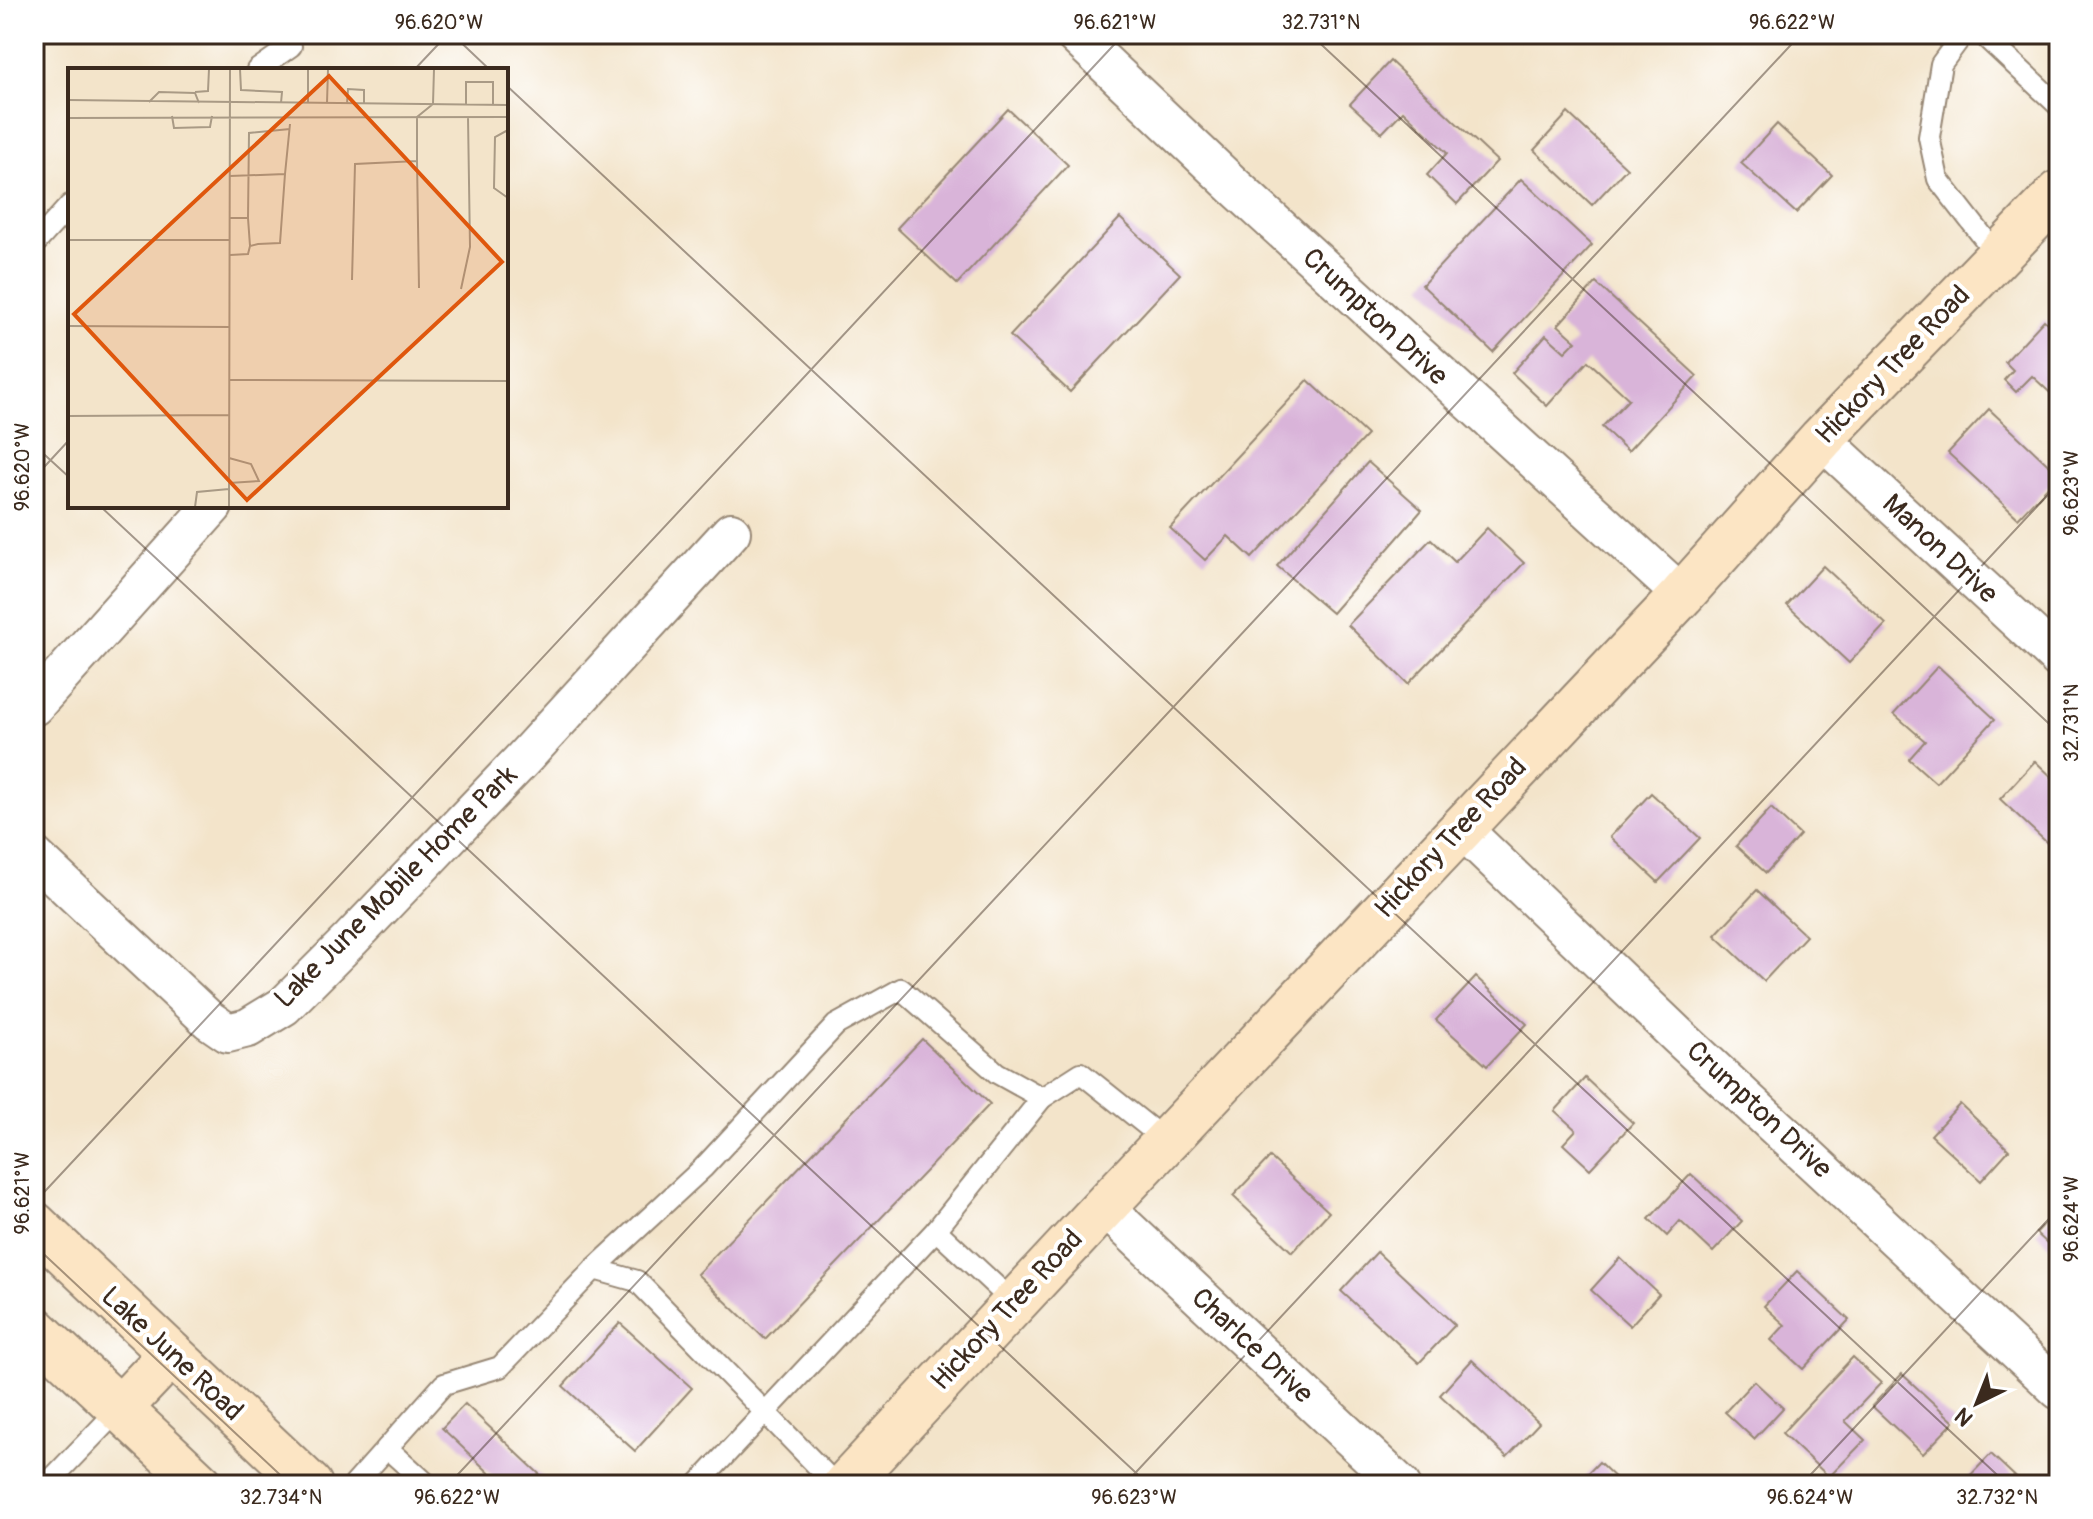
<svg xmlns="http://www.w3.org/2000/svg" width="2093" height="1519" font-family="Pangolin,sans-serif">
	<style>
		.building { fill: #d9b4d9 }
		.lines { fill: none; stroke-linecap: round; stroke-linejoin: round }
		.lane-casing { stroke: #978774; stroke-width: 24 }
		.street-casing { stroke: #978774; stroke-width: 42 }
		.secondary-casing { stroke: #978774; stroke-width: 48 }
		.lane { stroke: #fff; stroke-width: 20 }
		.street { stroke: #fff; stroke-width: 38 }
		.secondary { stroke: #fce5c4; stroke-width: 44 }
		.ticks { fill: none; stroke: #3b2a1e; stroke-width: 2; stroke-opacity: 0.45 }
		.labels { text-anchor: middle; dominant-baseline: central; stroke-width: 8; stroke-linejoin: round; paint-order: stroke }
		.street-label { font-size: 28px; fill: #3b2a1e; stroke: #fff }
		.inset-road { fill: none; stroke: #a99a85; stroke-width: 2 }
		.view { fill: #df570d; fill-opacity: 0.15; stroke: #df570d; stroke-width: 4 }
		.inset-edge { fill: none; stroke: #3b2a1e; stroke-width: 4 }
		.neatline { fill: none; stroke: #3b2a1e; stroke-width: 3 }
		.ticks-label { font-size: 20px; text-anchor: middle; fill: #3b2a1e }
	</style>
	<rect width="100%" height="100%" fill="#fff"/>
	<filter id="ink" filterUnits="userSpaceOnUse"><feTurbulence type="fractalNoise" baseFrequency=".0125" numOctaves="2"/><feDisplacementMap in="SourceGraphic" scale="16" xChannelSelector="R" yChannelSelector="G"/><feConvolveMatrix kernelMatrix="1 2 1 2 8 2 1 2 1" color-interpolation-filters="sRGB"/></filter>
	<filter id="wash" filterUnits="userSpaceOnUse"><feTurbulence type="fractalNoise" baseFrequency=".006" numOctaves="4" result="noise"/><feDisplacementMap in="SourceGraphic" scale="32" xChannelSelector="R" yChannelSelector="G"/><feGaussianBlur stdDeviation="1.8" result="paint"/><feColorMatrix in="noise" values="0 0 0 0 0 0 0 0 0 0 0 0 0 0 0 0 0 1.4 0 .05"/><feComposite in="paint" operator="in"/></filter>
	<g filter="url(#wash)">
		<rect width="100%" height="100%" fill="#f3e4ca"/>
		<g id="blocks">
			<!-- building -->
			<g class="building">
				<polygon points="1390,61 1497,161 1457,204 1427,175 1447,153 1403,111 1382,133 1350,104"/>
				<polygon points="1008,109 1068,165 957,284 897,228"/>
				<polygon points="1568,113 1627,168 1592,205 1534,150"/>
				<polygon points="1777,124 1832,175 1796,213 1741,163"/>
				<polygon points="1521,179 1592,245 1493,352 1422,285"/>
				<polygon points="1120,218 1180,274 1070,392 1010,336"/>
				<polygon points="1596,283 1697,376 1628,451 1602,427 1629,399 1588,361 1547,406 1512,373 1546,335 1565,352 1576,341 1558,325"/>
				<polygon points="2044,320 2059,334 2059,401 2032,376 2016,392 2004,380 2013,370 2005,362"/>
				<polygon points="1308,380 1367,435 1252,558 1228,536 1205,560 1170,528"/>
				<polygon points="1989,409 2059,475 2018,518 1948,453"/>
				<polygon points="1368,462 1422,510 1332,613 1277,566"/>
				<polygon points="1487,528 1524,563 1408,684 1348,625 1431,539 1455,562"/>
				<polygon points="1823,566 1886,624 1849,663 1787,605"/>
				<polygon points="1938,666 1995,719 1936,783 1909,759 1925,741 1894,714"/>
				<polygon points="2035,761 2059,784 2059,854 2000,799"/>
				<polygon points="1651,793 1700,838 1658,882 1610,837"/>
				<polygon points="1771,808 1800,835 1766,873 1736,846"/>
				<polygon points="1757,890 1806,936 1764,981 1715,935"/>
				<polygon points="1476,977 1527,1024 1487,1066 1436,1020"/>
				<polygon points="922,1039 990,1104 765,1339 697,1274"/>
				<polygon points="1585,1078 1633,1123 1590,1169 1563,1144 1576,1130 1555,1111"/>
				<polygon points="1960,1104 2009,1150 1981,1181 1931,1135"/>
				<polygon points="1270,1157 1329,1212 1292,1252 1233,1196"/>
				<polygon points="1691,1174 1742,1221 1713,1252 1680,1221 1667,1236 1649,1219"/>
				<polygon points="2059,1208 2059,1254 2036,1233"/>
				<polygon points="1377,1252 1455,1325 1419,1363 1341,1291"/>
				<polygon points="1620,1258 1659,1294 1630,1326 1591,1290"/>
				<polygon points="1797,1271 1849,1320 1803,1369 1771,1340 1785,1325 1764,1306"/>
				<polygon points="620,1323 692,1388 635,1451 563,1386"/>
				<polygon points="1853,1357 1881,1383 1845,1421 1865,1440 1829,1477 1782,1433"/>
				<polygon points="1472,1360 1539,1423 1507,1457 1440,1395"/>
				<polygon points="1902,1374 1954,1422 1923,1454 1872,1406"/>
				<polygon points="1754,1381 1783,1408 1754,1439 1725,1412"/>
				<polygon points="465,1404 551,1485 502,1485 442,1428"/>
				<polygon points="1991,1454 2024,1485 1961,1485"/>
				<polygon points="1599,1462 1623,1485 1577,1485"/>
			</g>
		</g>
	</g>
	<g filter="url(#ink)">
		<use href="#blocks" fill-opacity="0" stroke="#978774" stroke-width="2"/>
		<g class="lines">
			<!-- lane casing -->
			<g class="lane-casing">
				<g id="lane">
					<polyline points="1963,34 1941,64 1929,137 1938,179 1998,256"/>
					<polyline points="1982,34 2059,106"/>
					<polyline points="257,70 291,46"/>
					<polyline points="34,245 70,205"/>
					<polyline points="936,1230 1042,1098"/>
					<polyline points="594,1269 703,1168 836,1025 901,989 997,1073 1042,1098 1081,1073 1166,1141"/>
					<polyline points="387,1448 428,1485"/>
					<polyline points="46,1485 120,1408"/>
					<polyline points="354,1485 444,1384 500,1367 594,1269 637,1281 836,1485"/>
					<polyline points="697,1485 936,1230 1014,1303"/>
				</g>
			</g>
			<!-- street casing -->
			<g class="street-casing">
				<g id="street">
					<polyline points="1074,34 1234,186 1682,595"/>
					<polyline points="1821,439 2059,659"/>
					<polyline points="34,706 213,506"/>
					<polyline points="1461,828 1677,1035 2059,1390"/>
					<polyline points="34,856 209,1020 228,1033 248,1028 284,1006 351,939 523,759 731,532"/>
					<polyline points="1104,1207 1401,1485"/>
				</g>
			</g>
			<!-- secondary casing -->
			<g class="secondary-casing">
				<g id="secondary">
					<polyline points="34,1224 310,1485"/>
					<polyline points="34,1328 201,1485"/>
					<polyline points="120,1408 171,1354"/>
					<polyline points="845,1485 1104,1207 1682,595 1821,439 2059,193"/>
				</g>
			</g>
			<!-- lane -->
			<use href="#lane" class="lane"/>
			<!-- street -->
			<use href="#street" class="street"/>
			<!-- secondary -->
			<use href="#secondary" class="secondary"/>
		</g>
	</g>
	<!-- ticks -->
	<path class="ticks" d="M452,34L490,70M1310,34L2059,733M414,70L448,34M506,85L2008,1485M34,445L70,478M34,478L70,439M100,506L1149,1485M34,1203L1124,34M34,1245L291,1485M448,1485L1801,34M1124,1485L2059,483M1801,1485L2059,1208"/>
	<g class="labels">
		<!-- street labels -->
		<g class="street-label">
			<text transform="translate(1375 317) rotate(43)">Crumpton Drive</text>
			<text transform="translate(1893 365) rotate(-46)">Hickory Tree Road</text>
			<text transform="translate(1940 549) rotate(43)">Manon Drive</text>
			<text transform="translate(1451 838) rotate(-47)">Hickory Tree Road</text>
			<text transform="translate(396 887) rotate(-45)">Lake June Mobile Home Park</text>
			<text transform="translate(1759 1110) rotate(43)">Crumpton Drive</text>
			<text transform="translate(1007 1310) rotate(-47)">Hickory Tree Road</text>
			<text transform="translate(1252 1346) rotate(43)">Charlce Drive</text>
			<text transform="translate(172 1354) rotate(43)">Lake June Road</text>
		</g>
	</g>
	<!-- overview -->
	<g transform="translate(68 68)">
		<rect width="440" height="440" fill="#f3e4ca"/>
		<path class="inset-road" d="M172,1L173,22L214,24L213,35M240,1V35M127,24L140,23L141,1M0,32L440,37M81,34L91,24L127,25L131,35M259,35L260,1M279,36L280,21L296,22V36M398,36V14H425V37M104,48L106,60L142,59L144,48M0,50L440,49M440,62L427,69L426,120L440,130M440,75V127M349,93V49L365,36L366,1M162,108L217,106L222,56M162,150H180L181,65L222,61M180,150L182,178M0,172H162M162,187L180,186L182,178L190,176L212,175L217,106M284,212L287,96L349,93L351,220M393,221L402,179L400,49M0,258L162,259M161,312L440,313M0,348L162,347M161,415L191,413L183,396L161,390M127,439L129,424L161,421M161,439L162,1"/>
		<path class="view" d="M261,8L434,194L179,432L6,246Z"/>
		<rect width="440" height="440" class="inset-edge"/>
	</g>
	<!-- margin -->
	<rect width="2093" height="1519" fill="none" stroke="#fff" stroke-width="88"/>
	<!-- north arrow -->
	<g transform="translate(1977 1403) rotate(223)" stroke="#ffffff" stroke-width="6" paint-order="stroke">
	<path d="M0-6L14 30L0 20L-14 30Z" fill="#3b2a1e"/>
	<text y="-12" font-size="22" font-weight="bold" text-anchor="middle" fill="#3b2a1e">N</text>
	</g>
	<rect x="44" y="44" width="2005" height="1431" class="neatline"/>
	<g class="ticks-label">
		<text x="439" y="29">96.620°W</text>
		<text x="1115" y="29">96.621°W</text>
		<text x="1321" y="29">32.731°N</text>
		<text x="1792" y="29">96.622°W</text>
		<text transform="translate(22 467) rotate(-90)" y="7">96.620°W</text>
		<text transform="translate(2071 493) rotate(-90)" y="7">96.623°W</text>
		<text transform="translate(2071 723) rotate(-90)" y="7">32.731°N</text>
		<text transform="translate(22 1193) rotate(-90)" y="7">96.621°W</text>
		<text transform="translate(2071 1219) rotate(-90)" y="7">96.624°W</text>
		<text x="281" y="1504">32.734°N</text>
		<text x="457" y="1504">96.622°W</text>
		<text x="1134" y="1504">96.623°W</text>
		<text x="1810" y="1504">96.624°W</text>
		<text x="1997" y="1504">32.732°N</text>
	</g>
</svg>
